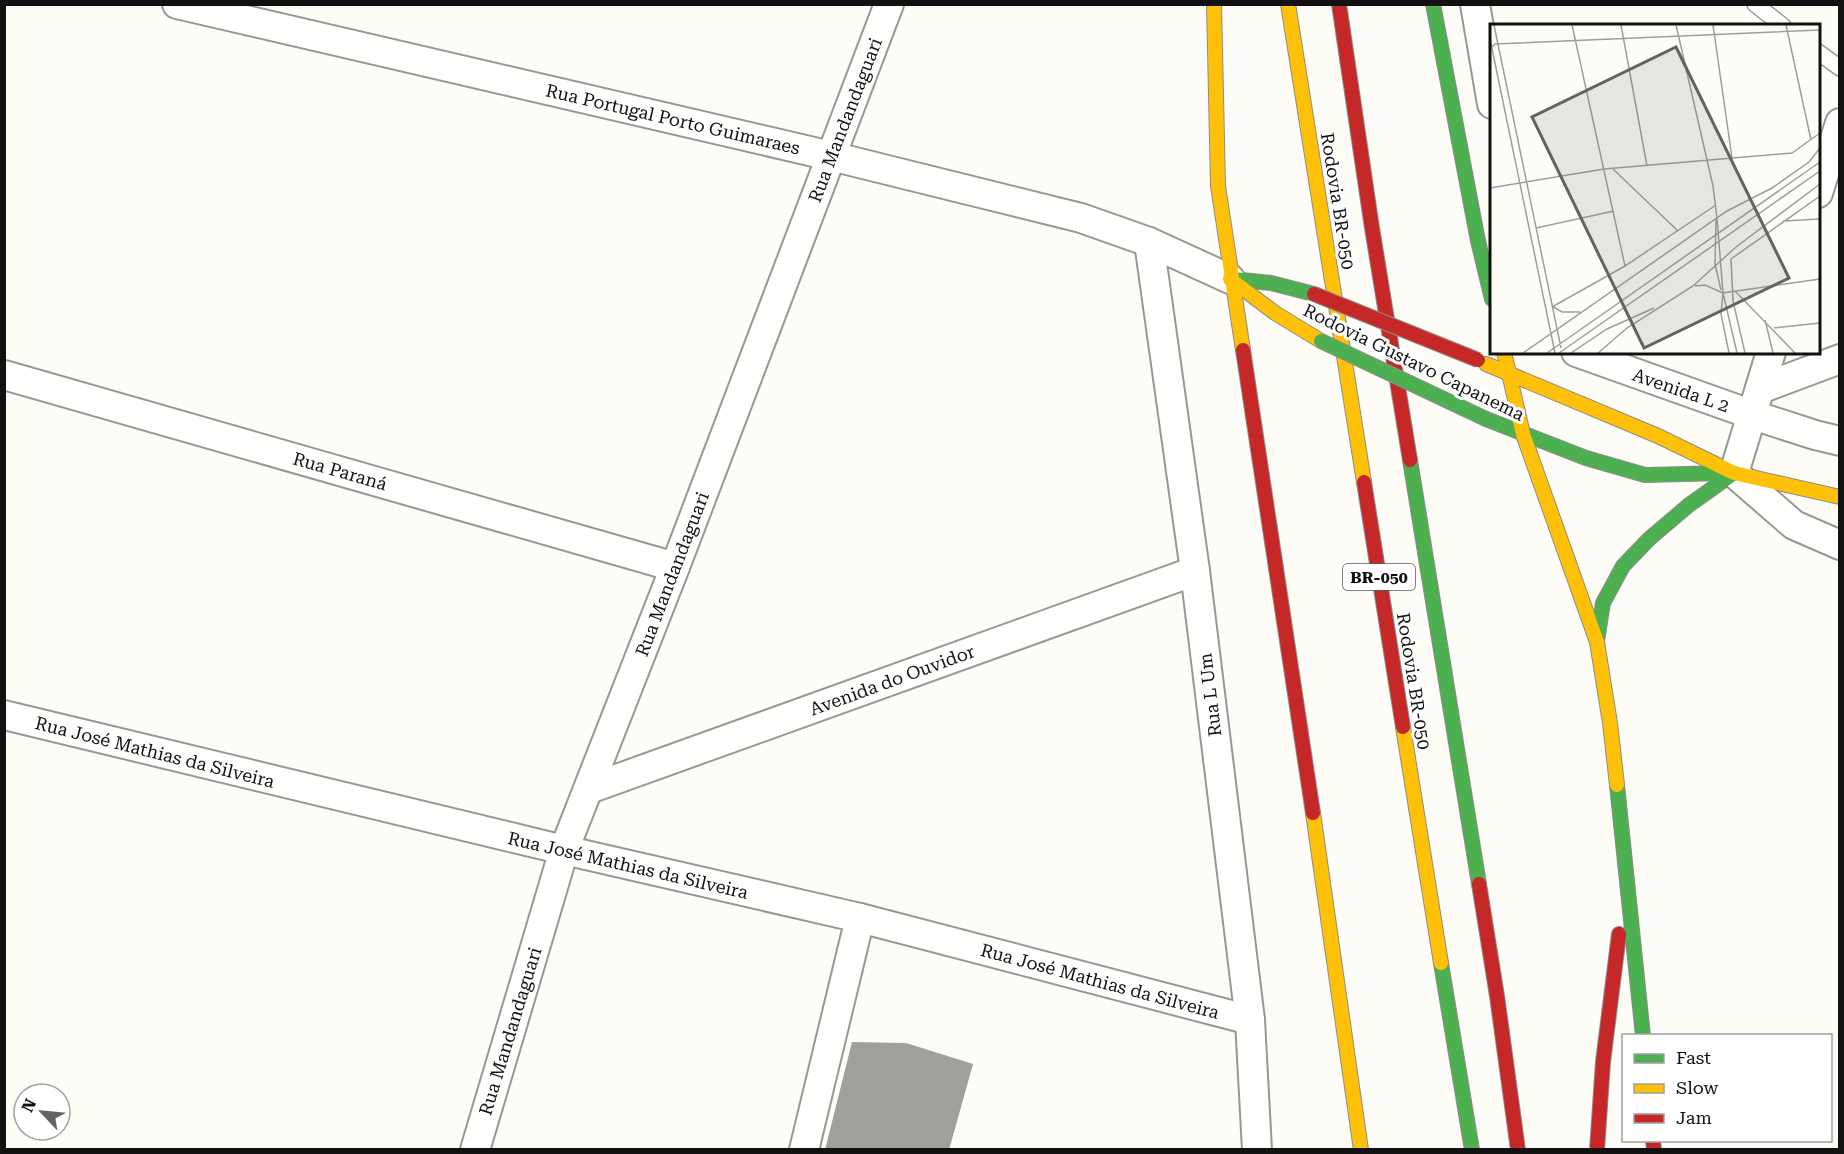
<svg xmlns="http://www.w3.org/2000/svg" width="1844" height="1154" font-family="'Roboto Serif',serif">
	<style>
		.building { fill: #a19f9c }
		.lines { fill: none; stroke-linecap: round; stroke-linejoin: round }
		.lane-casing { stroke: #979795; stroke-width: 18 }
		.street-casing { stroke: #979795; stroke-width: 32 }
		.fast-casing { stroke: #8e8d8b; stroke-width: 16 }
		.slow-casing { stroke: #8e8d8b; stroke-width: 16 }
		.jam-casing { stroke: #8e8d8b; stroke-width: 16 }
		.lane { stroke: #fffffe; stroke-width: 15 }
		.street { stroke: #fffffe; stroke-width: 28 }
		.fast { stroke: #4caf50; stroke-width: 14 }
		.slow { stroke: #ffc107; stroke-width: 14 }
		.jam { stroke: #c62828; stroke-width: 14 }
		.fast-bridge-casing { stroke: #8e8d8b; stroke-width: 16; stroke-linecap: butt }
		.jam-bridge-casing { stroke: #8e8d8b; stroke-width: 16; stroke-linecap: butt }
		.fast-bridge { stroke: #4caf50; stroke-width: 14 }
		.jam-bridge { stroke: #c62828; stroke-width: 14 }
		.labels { text-anchor: middle; dominant-baseline: central; stroke-width: 6; stroke-linejoin: round; paint-order: stroke }
		.shield { fill: #fff; stroke: #585858; stroke-width: 1.5 }
		.shield-label { font-size: 16px; font-weight: bold; fill: #111 }
		.street-label { font-size: 18px; fill: #111; stroke: #fff }
		.inset-road { fill: none; stroke: #9f9e9b; stroke-width: 1.5 }
		.view { fill: #646362; fill-opacity: 0.15; stroke: #646362; stroke-width: 3 }
		.inset-edge { fill: none; stroke: #111; stroke-width: 3 }
	</style>
	<rect width="100%" height="100%" fill="#fdfcf7"/>
	<!-- building -->
	<polygon class="building" points="852,1042 906,1043 973,1064 949,1150 825,1150"/>
	<g class="lines">
		<!-- lane casing -->
		<g class="lane-casing">
			<g id="lane">
				<polyline points="1755,4 1783,26"/>
				<polyline points="1818,52 1840,68"/>
			</g>
		</g>
		<!-- street casing -->
		<g class="street-casing">
			<g id="street">
				<polyline points="177,4 831,156 1081,218 1149,242 1230,279"/>
				<polyline points="1475,4 1492,104"/>
				<polyline points="1818,193 1840,123"/>
				<polyline points="1149,242 1195,571 1250,1020 1257,1150"/>
				<polyline points="1576,352 1753,415 1815,435 1840,441"/>
				<polyline points="1771,352 1734,473 1794,525 1840,545"/>
				<polyline points="4,375 675,567"/>
				<polyline points="1760,389 1840,359"/>
				<polyline points="4,715 564,850 860,918 1250,1020"/>
				<polyline points="589,789 1195,571"/>
				<polyline points="475,1150 564,850 675,567 889,4"/>
				<polyline points="804,1150 860,918"/>
			</g>
		</g>
		<!-- fast casing -->
		<g class="fast-casing">
			<g id="fast">
				<polyline points="1433,4 1478,241 1492,299"/>
				<polyline points="1232,279 1271,283 1314,294"/>
				<polyline points="1486,419 1586,458 1645,475 1726,473"/>
				<polyline points="1410,460 1479,884"/>
				<polyline points="1597,641 1603,603 1623,566 1649,539 1689,505 1734,473"/>
				<polyline points="1617,785 1643,1036"/>
				<polyline points="1441,963 1472,1150"/>
			</g>
		</g>
		<!-- slow casing -->
		<g class="slow-casing">
			<g id="slow">
				<polyline points="1214,4 1218,186 1243,350"/>
				<polyline points="1288,4 1364,482"/>
				<polyline points="1230,279 1275,313 1321,341"/>
				<polyline points="1504,352 1523,434 1597,642 1610,723 1617,785"/>
				<polyline points="1486,364 1658,436 1734,473 1840,497"/>
				<polyline points="1403,727 1441,963"/>
				<polyline points="1313,813 1361,1150"/>
			</g>
		</g>
		<!-- jam casing -->
		<g class="jam-casing">
			<g id="jam">
				<polyline points="1339,4 1372,228 1410,460"/>
				<polyline points="1243,350 1313,813"/>
				<polyline points="1364,482 1403,727"/>
				<polyline points="1479,884 1497,996 1518,1150"/>
				<polyline points="1653,1140 1654,1150"/>
				<polyline points="1597,1150 1603,1062 1619,934"/>
			</g>
		</g>
		<!-- lane -->
		<use href="#lane" class="lane"/>
		<!-- street -->
		<use href="#street" class="street"/>
		<!-- fast -->
		<use href="#fast" class="fast"/>
		<!-- slow -->
		<use href="#slow" class="slow"/>
		<!-- jam -->
		<use href="#jam" class="jam"/>
		<!-- fast-bridge casing -->
		<g class="fast-bridge-casing">
			<polyline id="fast-bridge" points="1321,341 1486,419"/>
		</g>
		<!-- jam-bridge casing -->
		<g class="jam-bridge-casing">
			<polyline id="jam-bridge" points="1314,294 1478,360"/>
		</g>
		<!-- fast-bridge -->
		<use href="#fast-bridge" class="fast-bridge"/>
		<!-- jam-bridge -->
		<use href="#jam-bridge" class="jam-bridge"/>
	</g>
	<g class="labels">
		<!-- shield labels -->
		<rect class="shield" x="1343" y="564" width="72" height="26" rx="4.5"/>
		<g class="shield-label">
			<text x="1379" y="577">BR-050</text>
		</g>
		<!-- street labels -->
		<g class="street-label">
			<text transform="translate(673 119) rotate(13)">Rua Portugal Porto Guimaraes</text>
			<text transform="translate(845 120) rotate(-69)">Rua Mandandaguari</text>
			<text transform="translate(1338 201) rotate(81)">Rodovia BR-050</text>
			<text transform="translate(1414 362) rotate(26)">Rodovia Gustavo Capanema</text>
			<text transform="translate(1681 390) rotate(19)">Avenida L 2</text>
			<text transform="translate(340 471) rotate(16)">Rua Paraná</text>
			<text transform="translate(672 574) rotate(-69)">Rua Mandandaguari</text>
			<text transform="translate(892 680) rotate(-20)">Avenida do Ouvidor</text>
			<text transform="translate(1414 681) rotate(81)">Rodovia BR-050</text>
			<text transform="translate(1210 695) rotate(-97)">Rua L Um</text>
			<text transform="translate(155 752) rotate(14)">Rua José Mathias da Silveira</text>
			<text transform="translate(628 865) rotate(13)">Rua José Mathias da Silveira</text>
			<text transform="translate(1100 981) rotate(15)">Rua José Mathias da Silveira</text>
			<text transform="translate(510 1031) rotate(-73)">Rua Mandandaguari</text>
		</g>
	</g>
	<!-- overview -->
	<g transform="translate(1490 24)">
		<rect width="330" height="330" fill="#fdfcf7"/>
		<path class="inset-road" d="M4,1L71,324M82,1L135,242M131,1L157,142M186,1L223,162L227,194M223,1L242,134M296,1L321,116M0,15L65,329M2,23L5,20L330,6M123,145L188,207M0,164L114,145L302,129L330,109M227,194L233,269L247,329M226,196L225,240L231,266M293,197L330,195M46,204L124,187M205,262L215,261L233,269M245,267L305,329M62,282L72,288H90M62,283L135,242L226,181M275,296L283,329M284,304L330,299M33,329L237,187L282,164L319,138L330,124M57,329L330,138M69,329L330,147M81,329L117,305L164,284M108,329L137,304L203,262L246,223L330,160M239,329L231,290L233,269L330,255M255,329L243,277L241,235L330,172"/>
		<path class="view" d="M186,23L299,254L154,324L42,93Z"/>
		<rect width="330" height="330" class="inset-edge"/>
	</g>
	<!-- border -->
	<rect width="1844" height="1154" fill="none" stroke="#111111" stroke-width="12"/>
	<!-- legend -->
	<rect x="1622" y="1034" width="210" height="108" fill="#ffffff" stroke="#a0a0a0" stroke-width="1.5"/>
	<rect x="1634" y="1054" width="30" height="9" fill="#4caf50" stroke="#a0a0a0" stroke-width="1.5"/>
	<text x="1676" y="1064" font-size="18" fill="#111111">Fast</text>
	<rect x="1634" y="1084" width="30" height="9" fill="#ffc107" stroke="#a0a0a0" stroke-width="1.5"/>
	<text x="1676" y="1094" font-size="18" fill="#111111">Slow</text>
	<rect x="1634" y="1114" width="30" height="9" fill="#c62828" stroke="#a0a0a0" stroke-width="1.5"/>
	<text x="1676" y="1124" font-size="18" fill="#111111">Jam</text>
	<!-- north arrow -->
	<g transform="translate(42 1112) rotate(296)"><circle r="28" fill="#ffffff" stroke="#a0a0a0" stroke-width="1.5"/>
	<path d="M0-4.5L10 22L0 15L-10 22Z" fill="#646362"/>
	<text y="-9" font-size="16" font-weight="bold" text-anchor="middle" fill="#111111">N</text>
	</g>
</svg>
